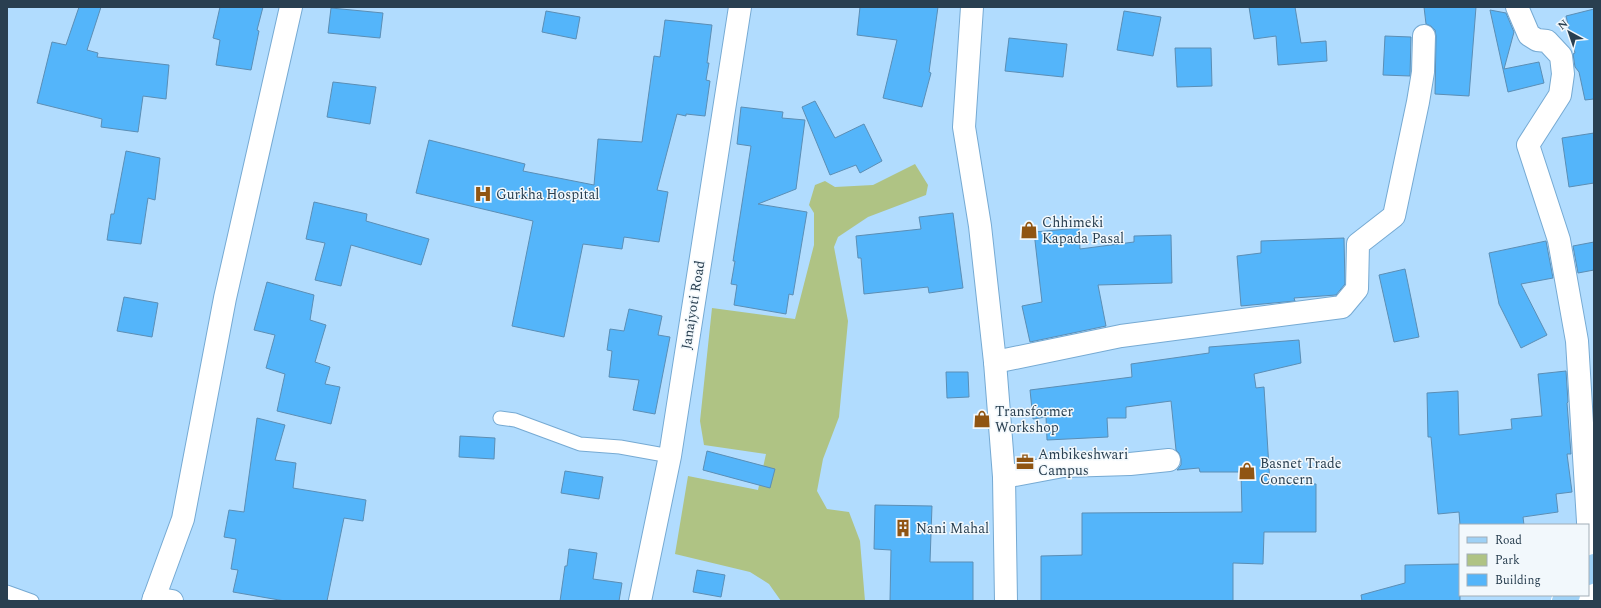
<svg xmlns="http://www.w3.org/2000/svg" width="1601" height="608" font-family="Spectral,serif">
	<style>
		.green { fill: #afc384 }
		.building { fill: #54b5fa; stroke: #5b8eb5 }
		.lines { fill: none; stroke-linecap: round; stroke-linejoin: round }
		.service-casing { stroke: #76aad3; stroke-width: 15 }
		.minor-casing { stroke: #76aad3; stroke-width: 24 }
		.tertiary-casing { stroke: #76aad3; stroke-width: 24 }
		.primary-casing { stroke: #fff; stroke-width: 24 }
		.service { stroke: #fff; stroke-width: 13 }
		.minor { stroke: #fff; stroke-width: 22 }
		.tertiary { stroke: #fff; stroke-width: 22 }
		.primary { stroke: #9ed1f6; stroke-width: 22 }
		.labels { text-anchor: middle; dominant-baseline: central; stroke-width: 3; stroke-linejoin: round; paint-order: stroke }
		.poi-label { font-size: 14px; fill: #293f50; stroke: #f2f8fc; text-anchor: start }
		.street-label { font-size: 14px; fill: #293f50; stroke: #f2f8fc }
	</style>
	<rect width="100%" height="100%" fill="#b1dcfe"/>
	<!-- green -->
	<polygon class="green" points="915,164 928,185 926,195 868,217 838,237 834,247 848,321 839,417 823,459 817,491 827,509 849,512 860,541 865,601 781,601 769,584 750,572 675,554 688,476 758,490 766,454 704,445 700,421 712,308 795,319 814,245 814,213 809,205 815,185 825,181 835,187 873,185"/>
	<!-- building -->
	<g class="building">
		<polygon points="79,7 101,7 87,50 98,53 97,57 169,65 166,99 143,96 138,132 101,127 102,119 37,103 52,42 66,45"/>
		<polygon points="220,7 263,7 257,30 259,31 251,70 216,65 220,40 213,38"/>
		<polygon points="860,7 938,7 929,72 931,73 922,107 883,98 897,40 857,35"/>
		<polygon points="1249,7 1295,7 1301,43 1326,41 1327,61 1278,65 1276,36 1254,39"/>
		<polygon points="1424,7 1476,7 1469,96 1435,94 1436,36 1435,30 1431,26 1426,24"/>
		<polygon points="331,8 383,13 380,38 328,33"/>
		<polygon points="1594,9 1594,99 1585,100 1579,72 1575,67 1573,54 1575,53 1566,16"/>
		<polygon points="1490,10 1506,13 1514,32 1504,69 1539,62 1544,83 1508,92"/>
		<polygon points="546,11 580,17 576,39 542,32"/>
		<polygon points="1124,11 1161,17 1153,56 1117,50"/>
		<polygon points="665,20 712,25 707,63 709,63 706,80 710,81 705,116 686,114 686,116 677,114 657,190 668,192 659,242 624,237 622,249 583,244 564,337 512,326 533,221 416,193 429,140 525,164 523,171 594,185 598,139 642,142 654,56 660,57"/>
		<polygon points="1385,36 1411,37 1410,76 1383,75"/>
		<polygon points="1009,38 1067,44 1063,77 1005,71"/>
		<polygon points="1175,48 1211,48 1212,86 1177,87"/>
		<polygon points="333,82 376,87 370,124 327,117"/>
		<polygon points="815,101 835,138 864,124 882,161 860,173 856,165 830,175 802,107"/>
		<polygon points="741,107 783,112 782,118 805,120 796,189 758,204 807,212 793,295 789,294 786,314 734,305 737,285 731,284 735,261 733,261 751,146 737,144"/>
		<polygon points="1594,133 1594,183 1569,187 1562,138"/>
		<polygon points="126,151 160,158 155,200 148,198 141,244 107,240 111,214 114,214"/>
		<polygon points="314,202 367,214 366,221 429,239 421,265 351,245 341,286 315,280 325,243 306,239"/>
		<polygon points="953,213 963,288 929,293 928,287 864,294 861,258 858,258 856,236 921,229 919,217"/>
		<polygon points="1079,228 1080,249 1134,242 1134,236 1171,235 1172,283 1098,285 1106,326 1030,342 1022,306 1042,302 1034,232"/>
		<polygon points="1344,238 1345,284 1336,295 1294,298 1295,301 1241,306 1237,256 1261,253 1261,241"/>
		<polygon points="1546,241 1553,278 1521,284 1547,335 1521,348 1499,304 1489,253"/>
		<polygon points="1594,242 1594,270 1578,273 1573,246"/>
		<polygon points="1405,269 1419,337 1394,342 1379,275"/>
		<polygon points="267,282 314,295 310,320 326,325 315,362 330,367 325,384 340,387 331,424 277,411 285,374 266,368 275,335 254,330"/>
		<polygon points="124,297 158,303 152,337 117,331"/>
		<polygon points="629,309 662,316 658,335 670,337 655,414 633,410 639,380 609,377 612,351 607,350 610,329 624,331"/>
		<polygon points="1299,340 1301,363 1254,374 1256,388 1264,387 1270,484 1316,484 1316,532 1264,532 1263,564 1233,563 1233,601 1041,601 1041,556 1082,555 1082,513 1242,512 1241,472 1200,472 1199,468 1177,470 1181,465 1181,459 1179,453 1176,450 1171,401 1126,407 1126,418 1107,418 1108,437 1047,440 1046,417 1033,419 1030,390 1132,377 1131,364 1209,353 1209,347"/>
		<polygon points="1566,371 1568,402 1567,403 1571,454 1567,454 1572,492 1556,494 1558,512 1523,517 1524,525 1460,525 1459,512 1438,514 1431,437 1428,437 1427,393 1458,391 1459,435 1512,429 1511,419 1542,416 1538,374"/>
		<polygon points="946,372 968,372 969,397 947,398"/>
		<polygon points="257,418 285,425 275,460 296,463 293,488 366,500 363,521 344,518 327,601 285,601 233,592 238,570 231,569 236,539 224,537 229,510 244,512"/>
		<polygon points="460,436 495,438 494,459 459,457"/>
		<polygon points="707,451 775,469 770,488 703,470"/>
		<polygon points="565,471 603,477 599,499 561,493"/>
		<polygon points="875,505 932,506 930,562 973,562 973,601 890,601 891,550 874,549"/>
		<polygon points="569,549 597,553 593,579 622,583 619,601 560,601 565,566 567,566"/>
		<polygon points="1460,564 1460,601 1362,601 1361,595 1405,583 1405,565"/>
		<polygon points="697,570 725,575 721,597 693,592"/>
	</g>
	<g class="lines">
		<!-- service casing -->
		<g class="service-casing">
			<g id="service">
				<polyline points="500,418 515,420 580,444 620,447 670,456"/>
				<polyline points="7,592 32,601"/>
			</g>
		</g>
		<!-- minor casing -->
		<g class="minor-casing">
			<g id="minor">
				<polyline points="972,7 964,127 980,226 995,362 1004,477 1006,601"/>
				<polyline points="1517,7 1529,35 1537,40 1547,41 1561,56 1563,74 1560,95 1528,145 1559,240 1577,341 1591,571 1591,601"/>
				<polyline points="995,362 1121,336 1342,307 1357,289 1358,244 1394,216 1418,102 1423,72 1424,36"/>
				<polyline points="1004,477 1063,466 1130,464 1169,460"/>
				<polyline points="154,598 172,601"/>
				<polyline points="640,601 670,456 740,7"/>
			</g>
		</g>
		<!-- tertiary casing -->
		<g class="tertiary-casing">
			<polyline id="tertiary" points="153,601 183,519 225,298 291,7"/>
		</g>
		<!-- primary casing -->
		<g class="primary-casing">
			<g id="primary">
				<polyline points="1588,574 1594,565"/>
				<polyline points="1563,601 1569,595"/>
			</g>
		</g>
		<!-- service -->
		<use href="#service" class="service"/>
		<!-- minor -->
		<use href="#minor" class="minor"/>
		<!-- tertiary -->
		<use href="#tertiary" class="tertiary"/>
		<!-- primary -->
		<use href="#primary" class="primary"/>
	</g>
	<!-- icons -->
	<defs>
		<g id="hospital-bare" transform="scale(1.38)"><path d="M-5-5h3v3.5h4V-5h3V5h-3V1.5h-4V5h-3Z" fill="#905512" stroke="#f2f8fc" stroke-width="2.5" paint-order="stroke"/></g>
		<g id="shop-bare" transform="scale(1.38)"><path d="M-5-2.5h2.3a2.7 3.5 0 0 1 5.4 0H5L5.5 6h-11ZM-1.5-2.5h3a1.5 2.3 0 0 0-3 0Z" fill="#905512" stroke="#f2f8fc" stroke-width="2.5" paint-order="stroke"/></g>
		<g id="office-bare" transform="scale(1.38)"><path d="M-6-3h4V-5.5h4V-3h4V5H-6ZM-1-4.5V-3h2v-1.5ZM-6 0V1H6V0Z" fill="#905512" stroke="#f2f8fc" stroke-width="2.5" paint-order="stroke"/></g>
		<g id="building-bare" transform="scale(1.38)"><path d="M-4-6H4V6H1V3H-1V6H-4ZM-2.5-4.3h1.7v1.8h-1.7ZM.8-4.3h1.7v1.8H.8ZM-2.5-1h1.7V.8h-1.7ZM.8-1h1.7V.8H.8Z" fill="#905512" stroke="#f2f8fc" stroke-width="2.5" paint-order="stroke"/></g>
	</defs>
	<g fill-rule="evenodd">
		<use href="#hospital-bare" x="483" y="194"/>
		<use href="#shop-bare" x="1029" y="230"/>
		<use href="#shop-bare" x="982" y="419"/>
		<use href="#office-bare" x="1025" y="462"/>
		<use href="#shop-bare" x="1247" y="471"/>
		<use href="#building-bare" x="903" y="528"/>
	</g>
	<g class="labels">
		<!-- poi labels -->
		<g class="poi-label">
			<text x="496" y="194">Gurkha Hospital</text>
			<text x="1042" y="222">Chhimeki<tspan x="1042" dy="16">Kapada Pasal</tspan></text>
			<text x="995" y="411">Transformer<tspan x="995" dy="16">Workshop</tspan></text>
			<text x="1038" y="454">Ambikeshwari<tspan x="1038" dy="16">Campus</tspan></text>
			<text x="1260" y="463">Basnet Trade<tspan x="1260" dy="16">Concern</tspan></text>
			<text x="916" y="528">Nani Mahal</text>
		</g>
		<!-- street labels -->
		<g class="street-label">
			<text transform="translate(693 305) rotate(-81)">Janajyoti Road</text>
		</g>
	</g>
	<!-- border -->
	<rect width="1601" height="608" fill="none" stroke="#293f50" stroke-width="16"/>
	<!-- legend -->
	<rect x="1459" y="524" width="130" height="72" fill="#f2f8fc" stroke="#a2aeb7"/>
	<rect x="1467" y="537" width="20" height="6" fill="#9ed1f6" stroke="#a2aeb7"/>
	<text x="1495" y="544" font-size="12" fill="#293f50">Road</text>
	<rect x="1467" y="554" width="20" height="12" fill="#afc384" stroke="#a2aeb7"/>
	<text x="1495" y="564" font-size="12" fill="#293f50">Park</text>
	<rect x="1467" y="574" width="20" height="12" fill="#54b5fa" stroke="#a2aeb7"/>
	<text x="1495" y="584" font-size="12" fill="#293f50">Building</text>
	<!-- north arrow -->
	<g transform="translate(1569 32) rotate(320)" stroke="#f2f8fc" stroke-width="3" paint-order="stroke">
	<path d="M0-3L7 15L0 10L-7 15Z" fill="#293f50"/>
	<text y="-6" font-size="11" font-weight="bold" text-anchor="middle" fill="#293f50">N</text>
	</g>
</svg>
